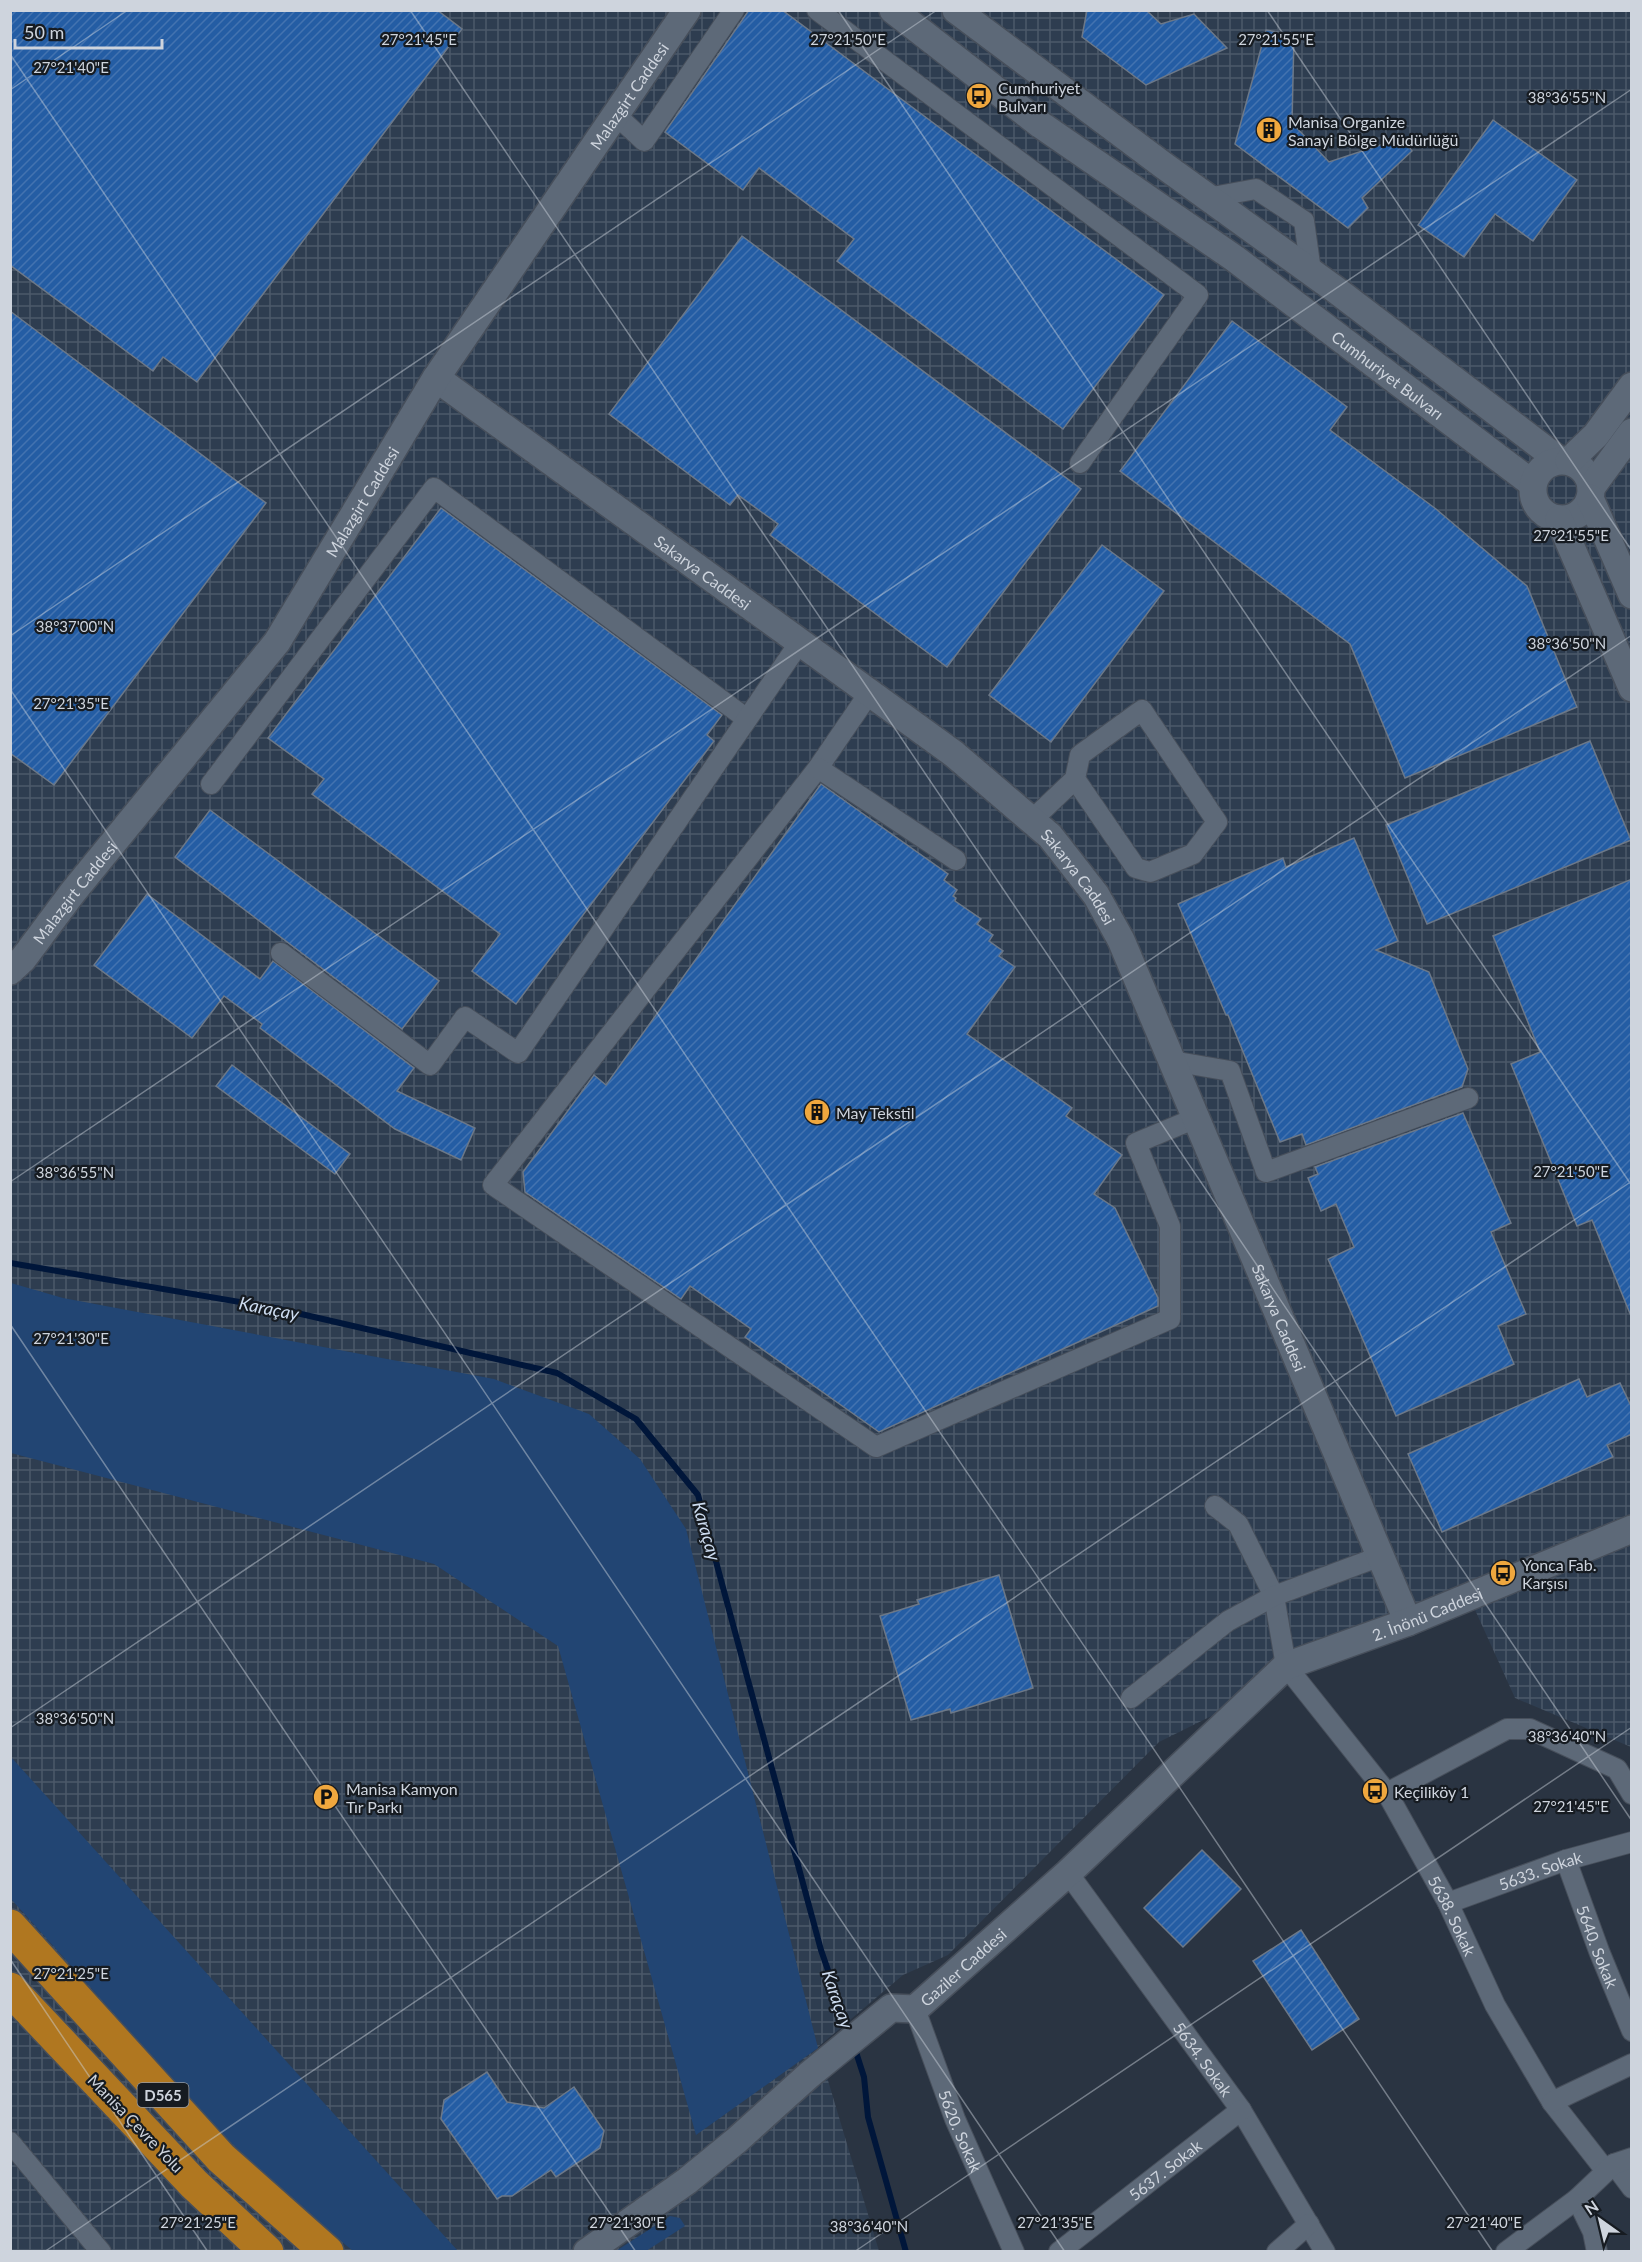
<svg xmlns="http://www.w3.org/2000/svg" width="1642" height="2262" font-family="Lato,sans-serif">
	<style>
		.industrial { fill: url(#industrial-grid) }
		.green { fill: #224573 }
		.lines { fill: none; stroke-linecap: round; stroke-linejoin: round }
		.stream { stroke: #00163a; stroke-width: 6 }
		.building { fill: url(#building-hatch); stroke: #6c7888; stroke-width: 1.5 }
		.street-casing { stroke: #474f5b; stroke-width: 22 }
		.secondary-casing { stroke: #474f5b; stroke-width: 30 }
		.highway-casing { stroke: #474f5b; stroke-width: 36 }
		.street { stroke: #5d6978; stroke-width: 20 }
		.secondary { stroke: #5d6978; stroke-width: 27 }
		.highway { stroke: #b07720; stroke-width: 33 }
		.ticks { fill: none; stroke: #ced4dd; stroke-width: 1.5; stroke-opacity: 0.45 }
		.labels { text-anchor: middle; dominant-baseline: central; stroke-width: 4.5; stroke-linejoin: round; paint-order: stroke }
		.shield { fill: #161b21; stroke: #979ca5; stroke-width: 1.5 }
		.shield-label { font-size: 15px; font-weight: bold; fill: #ced4dd }
		.poi-label { font-size: 16px; fill: #ced4dd; stroke: #161b21; text-anchor: start }
		.street-label { font-size: 16px; fill: #ced4dd; stroke: #161b21 }
		.water-label { font-size: 18px; font-style: italic; fill: #cddcf0; stroke: #161b21 }
		.ticks-label { font-size: 15px; text-anchor: middle; fill: #ced4dd; stroke: #161b21; stroke-width: 4.5; stroke-linejoin: round; paint-order: stroke }
	</style>
	<defs>
		<pattern id="industrial-grid" width="8" height="8" patternUnits="userSpaceOnUse" patternTransform="scale(1.5)"><rect width="8" height="8" fill="#2e3d50"/><path d="M0 4h8M4 0v8" fill="none" stroke="#4b5869"/></pattern>
		<pattern id="building-hatch" width="6" height="6" patternUnits="userSpaceOnUse" patternTransform="scale(1.5)"><rect width="6" height="6" fill="#245da4"/><path d="M-1 1l2-2M0 6l6-6M5 7l2-2" fill="none" stroke="#4373b0"/></pattern>
	</defs>
	<rect width="100%" height="100%" fill="#2a3442"/>
	<!-- industrial -->
	<polygon class="industrial" points="11,11 1631,11 1631,1747 1515,1698 1466,1590 1159,1742 948,1955 903,1975 818,2047 879,2251 11,2252"/>
	<!-- green -->
	<g class="green">
		<polygon points="11,1283 63,1298 494,1379 589,1414 640,1459 686,1529 818,2048 696,2135 558,1646 434,1564 11,1453"/>
		<polygon points="10,1756 458,2251 353,2251 289,2198 220,2132 11,1899"/>
		<polygon points="670,2216 680,2218 685,2226 646,2251 616,2251"/>
	</g>
	<g class="lines">
		<!-- stream -->
		<g class="stream">
			<polyline points="10,1263 275,1308 557,1373 636,1419 698,1495 821,1950 850,2034"/>
			<polyline points="854,2046 864,2077 868,2117 906,2252"/>
		</g>
	</g>
	<!-- building -->
	<g class="building">
		<polygon points="10,10 437,10 462,29 197,382 163,357 153,371 10,265"/>
		<polygon points="749,10 782,10 1164,295 1063,429 837,261 854,239 759,168 743,190 665,132"/>
		<polygon points="1087,10 1146,10 1161,24 1194,14 1227,48 1146,85 1082,37"/>
		<polygon points="1266,30 1294,35 1292,123 1329,162 1402,138 1412,151 1362,198 1368,208 1348,228 1235,144"/>
		<polygon points="1493,120 1577,180 1533,241 1495,214 1464,257 1418,225"/>
		<polygon points="742,236 1081,489 947,667 770,535 778,524 738,495 730,505 609,414"/>
		<polygon points="10,311 266,503 54,785 10,753"/>
		<polygon points="1232,321 1347,407 1330,430 1436,509 1527,586 1577,707 1405,778 1350,644 1120,471"/>
		<polygon points="441,508 722,715 707,735 714,741 516,1004 472,971 500,934 312,794 324,779 268,738"/>
		<polygon points="1102,545 1164,591 1051,742 989,695"/>
		<polygon points="1590,741 1631,840 1427,924 1386,825"/>
		<polygon points="821,784 948,874 944,880 957,890 953,896 956,898 955,901 981,919 977,924 993,935 989,941 1003,951 999,956 1015,967 967,1034 1072,1108 1066,1116 1122,1155 1094,1194 1115,1208 1158,1298 1158,1306 879,1432 745,1337 751,1329 690,1286 681,1299 525,1192 523,1172 594,1075 606,1085"/>
		<polygon points="210,810 439,981 402,1029 175,857"/>
		<polygon points="1354,838 1398,941 1376,950 1429,972 1468,1069 1462,1087 1306,1145 1302,1134 1280,1142 1228,1015 1226,1015 1178,904 1283,858 1286,867"/>
		<polygon points="1632,879 1632,1316 1631,1316 1592,1220 1577,1226 1511,1064 1540,1052 1493,936"/>
		<polygon points="147,894 260,979 273,961 414,1068 397,1091 475,1128 461,1160 395,1129 260,1028 262,1024 224,996 192,1038 94,965"/>
		<polygon points="232,1065 350,1154 335,1174 216,1086"/>
		<polygon points="1463,1113 1511,1223 1491,1232 1526,1314 1498,1326 1514,1364 1396,1416 1328,1259 1354,1247 1336,1204 1321,1211 1308,1178 1318,1174 1315,1167"/>
		<polygon points="1579,1379 1587,1397 1620,1383 1632,1408 1632,1434 1607,1445 1613,1457 1442,1532 1408,1454"/>
		<polygon points="999,1575 1033,1688 951,1713 950,1709 911,1720 880,1616 919,1604 917,1600"/>
		<polygon points="1202,1850 1241,1889 1183,1947 1144,1908"/>
		<polygon points="1301,1930 1359,2019 1312,2050 1253,1961"/>
		<polygon points="487,2072 507,2102 544,2108 574,2087 604,2131 600,2148 556,2177 551,2170 512,2196 502,2196 497,2199 441,2119 444,2100"/>
	</g>
	<g class="lines">
		<!-- street casing -->
		<g class="street-casing">
			<g id="street">
				<polyline points="817,10 1198,295 1080,463"/>
				<polyline points="615,114 644,141 734,10"/>
				<polyline points="1207,198 1256,189 1304,221 1311,271"/>
				<polyline points="870,692 818,768 493,1185 876,1447 1170,1319 1170,1226 1136,1143 1196,1118"/>
				<polyline points="818,768 956,860"/>
				<polyline points="211,784 434,488 747,719"/>
				<polyline points="1032,820 1075,779 1080,755 1142,710 1217,822 1193,854 1150,872 1136,868 1075,779"/>
				<polyline points="281,953 430,1065 465,1017 518,1053 800,642"/>
				<polyline points="1172,1061 1230,1071 1266,1172 1468,1098"/>
				<path id="s1" d="M1215,1506L1238,1524L1274,1596L1286,1666L1387,1793L1448,1903L1495,2005L1552,2102L1606,2171"/>
				<polyline points="1131,1698 1228,1621 1274,1596 1381,1556"/>
				<polyline points="1387,1793 1507,1729 1530,1729 1617,1769 1632,1794"/>
				<path id="s2" d="M1566,1860L1599,1951L1632,2031"/>
				<path id="s3" d="M1068,1873L1241,2110L1325,2252"/>
				<path id="s4" d="M1448,1903L1566,1860L1632,1842"/>
				<path id="s5" d="M915,2009L955,2119L1014,2252"/>
				<polyline points="1552,2102 1632,2064"/>
				<polyline points="10,2142 101,2252"/>
				<polyline points="1614,2164 1632,2188"/>
				<polyline points="1577,2199 1593,2232 1597,2252"/>
				<path id="s6" d="M1059,2252L1241,2110"/>
				<polyline points="1277,2252 1309,2224"/>
				<polyline points="1506,2252 1577,2199 1614,2164 1632,2158"/>
			</g>
		</g>
		<!-- secondary casing -->
		<g class="secondary-casing">
			<g id="secondary">
				<path id="s7" d="M893,10L1041,125L1234,258L1533,484"/>
				<polyline points="956,10 1163,165 1336,290 1559,460"/>
				<path id="s8" d="M436,378L954,754L1050,836L1096,895L1121,940L1408,1622"/>
				<circle cx="1562" cy="490" r="29"/>
				<polyline points="1569,461 1596,435 1632,386"/>
				<polyline points="1591,488 1632,432"/>
				<polyline points="1590,498 1632,595"/>
				<polyline points="1559,519 1632,688"/>
				<path id="s9" d="M10,971L23,959L73,892L277,642L436,378L687,10"/>
				<path id="s10" d="M587,2252L687,2181L737,2140L809,2075L891,2008L915,2009L1068,1873L1286,1666L1408,1622L1632,1529"/>
			</g>
		</g>
		<!-- highway casing -->
		<g class="highway-casing">
			<g id="highway">
				<polyline points="10,1926 221,2158 327,2252"/>
				<polyline points="10,1989 194,2184 267,2252"/>
			</g>
		</g>
		<!-- street -->
		<use href="#street" class="street"/>
		<!-- secondary -->
		<use href="#secondary" class="secondary"/>
		<!-- highway -->
		<use href="#highway" class="highway"/>
	</g>
	<!-- ticks -->
	<path class="ticks" d="M410,10L1632,1821M838,10L1632,1186M1267,10L1632,551M10,54L1493,2252M10,90L128,10M10,636L937,10M10,689L1065,2252M10,1182L1632,89M10,1324L636,2252M10,1728L1632,635M10,1959L208,2252M44,2252L1632,1181M854,2252L1632,1727"/>
	<!-- icons -->
	<defs>
		<g id="bus-disc" transform="scale(1.35)"><circle r="9.5" fill="#efa73e" stroke="#161b21"/><path d="M-5-6H5V4H4V6H2V4H-2V6H-4V4H-5ZM-3.5-4V0h7V-4ZM-3.5 1.2v1.5H-2V1.2ZM2 1.2v1.5H3.5V1.2Z" fill="#111"/></g>
		<g id="building-disc" transform="scale(1.35)"><circle r="9.5" fill="#efa73e" stroke="#161b21"/><path d="M-4-6H4V6H1V3H-1V6H-4ZM-2.5-4.3h1.7v1.8h-1.7ZM.8-4.3h1.7v1.8H.8ZM-2.5-1h1.7V.8h-1.7ZM.8-1h1.7V.8H.8Z" fill="#111"/></g>
		<g id="parking-disc" transform="scale(1.35)"><circle r="9.5" fill="#efa73e" stroke="#161b21"/><path d="M-3.5-5.5H1a3.5 3.5 0 0 1 0 7H-1V5.5H-3.5ZM-1-3.4V-.6H.8a1.4 1.4 0 0 0 0-2.8Z" fill="#111"/></g>
	</defs>
	<g fill-rule="evenodd">
		<use href="#bus-disc" x="979" y="96"/>
		<use href="#building-disc" x="1269" y="130"/>
		<use href="#building-disc" x="817" y="1112"/>
		<use href="#bus-disc" x="1503" y="1573"/>
		<use href="#bus-disc" x="1375" y="1791"/>
		<use href="#parking-disc" x="326" y="1797"/>
	</g>
	<g class="labels">
		<!-- shield labels -->
		<rect class="shield" x="137.5" y="2083" width="51" height="24" rx="4.5"/>
		<g class="shield-label">
			<text x="163" y="2095">D565</text>
		</g>
		<!-- poi labels -->
		<g class="poi-label">
			<text x="998" y="87">Cumhuriyet<tspan x="998" dy="18">Bulvarı</tspan></text>
			<text x="1288" y="121">Manisa Organize<tspan x="1288" dy="18">Sanayi Bölge Müdürlüğü</tspan></text>
			<text x="836" y="1112">May Tekstil</text>
			<text x="1522" y="1564">Yonca Fab.<tspan x="1522" dy="18">Karşısı</tspan></text>
			<text x="346" y="1788">Manisa Kamyon<tspan x="346" dy="18">Tır Parkı</tspan></text>
			<text x="1394" y="1791">Keçiliköy 1</text>
		</g>
		<!-- street labels -->
		<g class="street-label">
			<text stroke="none"><textPath href="#s9" startOffset="1074">Malazgirt Caddesi</textPath></text>
			<text stroke="none"><textPath href="#s7" startOffset="615">Cumhuriyet Bulvarı</textPath></text>
			<text stroke="none"><textPath href="#s9" startOffset="588">Malazgirt Caddesi</textPath></text>
			<text stroke="none"><textPath href="#s8" startOffset="330">Sakarya Caddesi</textPath></text>
			<text stroke="none"><textPath href="#s8" startOffset="816">Sakarya Caddesi</textPath></text>
			<text stroke="none"><textPath href="#s9" startOffset="102">Malazgirt Caddesi</textPath></text>
			<text stroke="none"><textPath href="#s8" startOffset="1302">Sakarya Caddesi</textPath></text>
			<text stroke="none"><textPath href="#s10" startOffset="1070">2. İnönü Caddesi</textPath></text>
			<text stroke="none"><textPath href="#s4" startOffset="98">5633. Sokak</textPath></text>
			<text stroke="none"><textPath href="#s1" startOffset="482">5638. Sokak</textPath></text>
			<text stroke="none"><textPath href="#s2" startOffset="92">5640. Sokak</textPath></text>
			<text stroke="none"><textPath href="#s10" startOffset="478">Gaziler Caddesi</textPath></text>
			<text stroke="none"><textPath href="#s3" startOffset="230">5634. Sokak</textPath></text>
			<text transform="translate(136 2123) rotate(46)">Manisa Çevre Yolu</text>
			<text stroke="none"><textPath href="#s5" startOffset="130">5620. Sokak</textPath></text>
			<text stroke="none"><textPath href="#s6" startOffset="134">5637. Sokak</textPath></text>
		</g>
		<!-- water labels -->
		<g class="water-label">
			<text transform="translate(269 1308) rotate(11)">Karaçay</text>
			<text transform="translate(707 1531) rotate(74)">Karaçay</text>
			<text transform="translate(838 1999) rotate(71)">Karaçay</text>
		</g>
	</g>
	<g class="ticks-label">
		<text x="419" y="45">27°21'45"E</text>
		<text x="848" y="45">27°21'50"E</text>
		<text x="1276" y="45">27°21'55"E</text>
		<text x="71" y="73">27°21'40"E</text>
		<text x="1567" y="103">38°36'55"N</text>
		<text x="1571" y="541">27°21'55"E</text>
		<text x="75" y="632">38°37'00"N</text>
		<text x="1567" y="649">38°36'50"N</text>
		<text x="71" y="709">27°21'35"E</text>
		<text x="1571" y="1177">27°21'50"E</text>
		<text x="75" y="1178">38°36'55"N</text>
		<text x="71" y="1344">27°21'30"E</text>
		<text x="75" y="1724">38°36'50"N</text>
		<text x="1567" y="1742">38°36'40"N</text>
		<text x="1571" y="1812">27°21'45"E</text>
		<text x="71" y="1979">27°21'25"E</text>
		<text x="198" y="2228">27°21'25"E</text>
		<text x="627" y="2228">27°21'30"E</text>
		<text x="1055" y="2228">27°21'35"E</text>
		<text x="1484" y="2228">27°21'40"E</text>
		<text x="869" y="2232">38°36'40"N</text>
	</g>
	<!-- border -->
	<rect width="1642" height="2262" fill="none" stroke="#ced4dd" stroke-width="24"/>
	<!-- north arrow -->
	<g transform="translate(1600 2220) rotate(326)" stroke="#161b21" stroke-width="4.5" paint-order="stroke">
	<path d="M0-4.5L10 22L0 15L-10 22Z" fill="#ced4dd"/>
	<text y="-9" font-size="16" font-weight="bold" text-anchor="middle" fill="#ced4dd">N</text>
	</g>
	<!-- scale -->
	<path d="M15 39v9h147v-9" fill="none" stroke="#ced4dd" stroke-width="3"/>
	<text x="24" y="39" font-size="18" fill="#ced4dd" stroke="#161b21" stroke-width="4.5" paint-order="stroke">50 m</text>
</svg>
